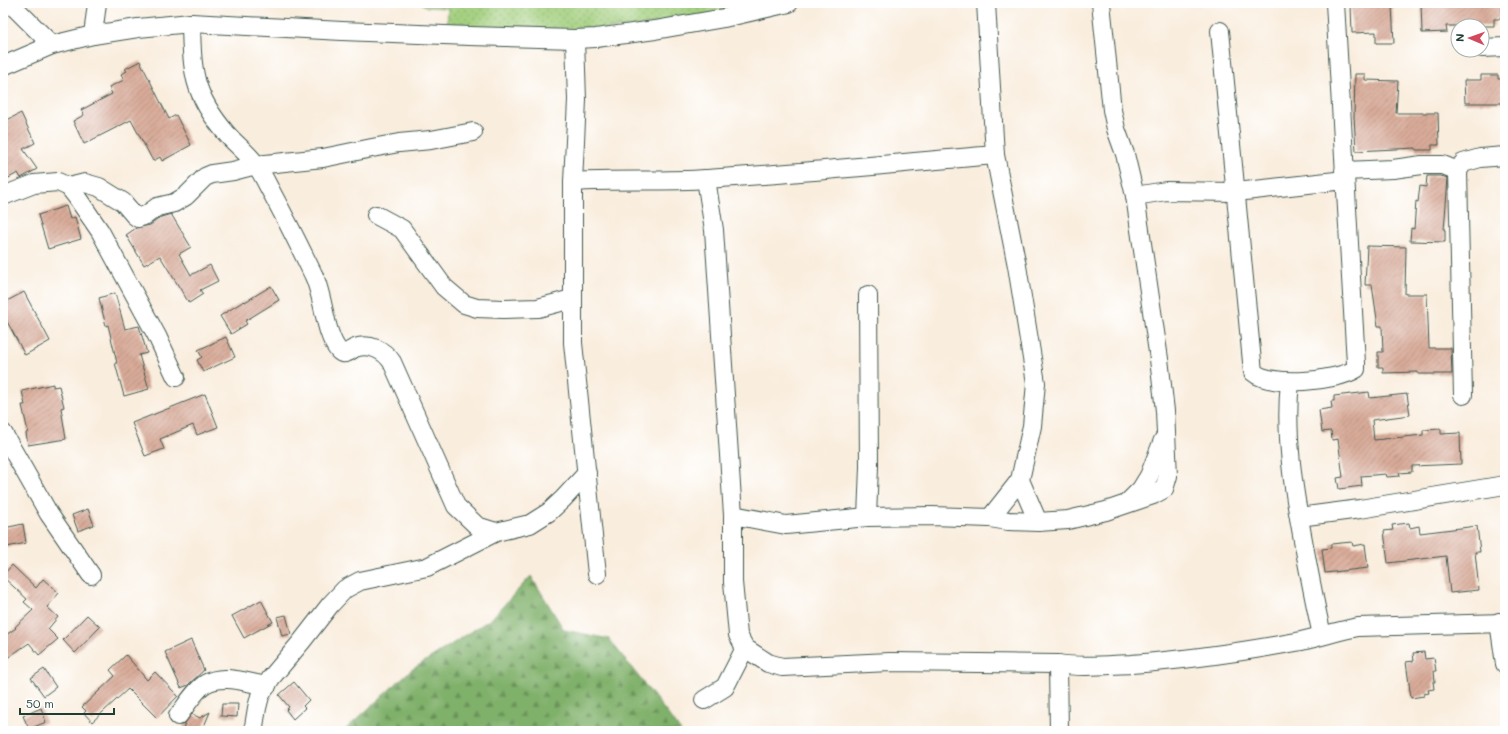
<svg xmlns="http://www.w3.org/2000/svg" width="1508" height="734" font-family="Mali,sans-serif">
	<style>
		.grass { fill: url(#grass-dots); stroke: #608658 }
		.forest { fill: url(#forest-firs); stroke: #507750 }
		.building { fill: url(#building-hatch) }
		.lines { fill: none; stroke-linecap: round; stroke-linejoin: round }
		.minor-casing { stroke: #40574d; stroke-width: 20 }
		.minor { stroke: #fff; stroke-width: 18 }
	</style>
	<defs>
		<pattern id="grass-dots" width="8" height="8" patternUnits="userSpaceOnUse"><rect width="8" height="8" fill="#a1ce7b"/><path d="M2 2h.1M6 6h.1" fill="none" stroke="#83a866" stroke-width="1.8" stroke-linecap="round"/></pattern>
		<pattern id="forest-firs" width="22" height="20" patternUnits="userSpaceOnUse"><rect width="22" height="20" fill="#80b16b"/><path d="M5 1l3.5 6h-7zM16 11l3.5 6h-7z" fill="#689159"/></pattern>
		<pattern id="building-hatch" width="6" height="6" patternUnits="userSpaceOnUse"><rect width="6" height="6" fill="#d9ab99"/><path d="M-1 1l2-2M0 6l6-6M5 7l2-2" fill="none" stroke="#af8c7e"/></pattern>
	</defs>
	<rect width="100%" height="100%" fill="#fff"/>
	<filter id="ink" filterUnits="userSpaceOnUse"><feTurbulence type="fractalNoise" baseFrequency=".025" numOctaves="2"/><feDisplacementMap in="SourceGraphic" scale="8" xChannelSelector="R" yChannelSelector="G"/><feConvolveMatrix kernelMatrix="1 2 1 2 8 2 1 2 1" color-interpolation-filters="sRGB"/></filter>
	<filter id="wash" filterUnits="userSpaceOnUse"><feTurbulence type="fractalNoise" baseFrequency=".012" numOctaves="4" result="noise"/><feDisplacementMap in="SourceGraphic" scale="16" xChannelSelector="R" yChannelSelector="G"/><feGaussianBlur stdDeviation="0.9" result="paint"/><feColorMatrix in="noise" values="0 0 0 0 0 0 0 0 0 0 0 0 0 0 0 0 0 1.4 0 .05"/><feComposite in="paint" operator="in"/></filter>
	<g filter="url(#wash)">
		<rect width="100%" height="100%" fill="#f9eddd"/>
		<!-- grass -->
		<polygon class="grass" points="420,3 765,3 676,22 575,32 447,28 448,8 427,7"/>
		<!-- forest -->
		<polygon class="forest" points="531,576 564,630 609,639 681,731 344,731 410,671 491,619"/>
		<g id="blocks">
			<!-- building -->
			<g class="building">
				<polygon points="1421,3 1502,3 1502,19 1494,19 1494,26 1446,26 1447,32 1422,33"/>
				<polygon points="1392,5 1394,43 1376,43 1376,32 1352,33 1351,6"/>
				<polygon points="140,61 169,119 176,115 191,145 162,161 160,157 153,161 131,120 84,144 73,121 84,115 81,110 112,94 109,87 124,80 121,74 127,71 125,69"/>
				<polygon points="1355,74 1365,74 1365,80 1398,81 1396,113 1438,113 1439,145 1432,145 1432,150 1416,150 1416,148 1356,151 1354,116"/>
				<polygon points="1481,75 1498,75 1498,79 1505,79 1505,103 1465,103 1464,80 1481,80"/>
				<polygon points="21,113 35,143 23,149 37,169 21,178 18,173 3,181 3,122"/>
				<polygon points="1427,176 1441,176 1448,178 1444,230 1445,230 1445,242 1410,241 1411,228 1414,229 1416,201 1418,202 1420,186 1426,187"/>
				<polygon points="66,206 70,219 75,217 81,239 48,249 38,215"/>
				<polygon points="171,214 191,247 179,254 191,275 210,265 218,281 200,290 203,294 189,303 160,256 144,265 126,235 136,228 150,225 161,217"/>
				<polygon points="1367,246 1406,247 1405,294 1427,294 1429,348 1451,348 1452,374 1418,374 1418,372 1383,373 1383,367 1378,367 1378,352 1383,352 1382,326 1378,326 1372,285 1365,285"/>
				<polygon points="271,286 279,300 245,321 247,324 231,334 220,316 244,301 245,302"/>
				<polygon points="24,292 50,341 25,355 3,314 3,303"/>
				<polygon points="115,293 125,329 139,326 147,353 139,355 149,389 124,396 115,363 117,363 108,325 106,326 99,298"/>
				<polygon points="226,337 235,357 203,372 197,360 202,357 198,350"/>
				<polygon points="53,384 53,387 59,386 64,407 61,408 66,439 28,445 26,433 28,432 22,405 25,405 22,391"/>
				<polygon points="1369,392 1370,398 1407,394 1410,415 1372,420 1374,440 1423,435 1423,430 1441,429 1441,434 1460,433 1461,464 1412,466 1412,472 1399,473 1400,476 1387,477 1386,474 1361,476 1362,486 1339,489 1337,478 1343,477 1338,439 1332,440 1331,431 1322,432 1319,410 1332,408 1331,401 1334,401 1334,396"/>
				<polygon points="205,394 218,427 197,435 193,425 160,439 164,449 145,456 132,423"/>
				<polygon points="88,509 94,525 78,531 72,515"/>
				<polygon points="1409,523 1410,528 1419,526 1420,533 1477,526 1480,552 1475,552 1479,590 1450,593 1446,556 1388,563 1384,531 1393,530 1392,525"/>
				<polygon points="23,524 26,543 7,547 7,546 3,546 3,536 5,535 4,528"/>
				<polygon points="1352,542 1353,546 1365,544 1368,568 1325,573 1322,549 1331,548 1331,544"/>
				<polygon points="12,565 36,588 43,579 59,593 47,607 58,617 48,629 58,639 39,655 29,643 3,661 3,637 16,628 15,627 33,610 24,602 27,599 3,577 3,575"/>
				<polygon points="261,600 273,622 244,638 232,616"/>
				<polygon points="87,615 100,627 75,653 63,640"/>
				<polygon points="286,615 291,634 282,636 277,617"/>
				<polygon points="191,640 204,670 188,685 181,688 165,652"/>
				<polygon points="1424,652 1425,659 1434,658 1436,671 1434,671 1435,682 1433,682 1434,689 1428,690 1429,693 1424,694 1424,696 1411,698 1406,662 1414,661 1413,653"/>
				<polygon points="126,655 147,680 155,672 178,696 157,718 128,689 92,722 84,713 86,711 82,707 115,676 110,670"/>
				<polygon points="44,669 56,687 44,696 31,678"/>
				<polygon points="294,682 309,700 303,706 305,708 293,719 286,710 289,707 279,695"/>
				<polygon points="222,704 238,704 237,717 221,716"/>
				<polygon points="41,708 46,722 29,729 23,716"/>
				<polygon points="210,712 202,731 182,731 185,723 192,714 200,718"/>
			</g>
		</g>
	</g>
	<g filter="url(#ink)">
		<use href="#blocks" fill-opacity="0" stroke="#40574d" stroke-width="1"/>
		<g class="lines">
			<!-- minor casing -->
			<g class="minor-casing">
				<g id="minor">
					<polyline points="10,3 52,45"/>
					<polyline points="986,3 995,155 1017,266 1036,383 1032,426 1020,480 1038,522"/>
					<path d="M191,23C192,72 193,94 226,133C235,144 249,154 257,166C263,175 268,186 273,195C287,221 300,247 313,274C324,295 324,334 339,351C345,357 350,350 355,348C370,343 384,350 392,362L456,506L477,526L496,532L530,524L549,512L563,499L587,473"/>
					<path d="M1220,31L1253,372C1271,388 1337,381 1356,369V363L1335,3"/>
					<polyline points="93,35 97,3"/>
					<polyline points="575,39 577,100 573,182 573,343 597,574"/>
					<polyline points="1482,48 1505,47"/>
					<polyline points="3,66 52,45 93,35 138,28 191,23 342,31 470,36 575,39 596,38 655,30 724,18 789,3"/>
					<polyline points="1344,171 1393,169 1422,165 1443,165 1458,171 1463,163 1480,158 1505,156"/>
					<polyline points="1458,171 1463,395"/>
					<path d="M706,179L714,230L733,515V582L738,635L745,648L768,663L782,667L890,662L1058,664C1082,668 1107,665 1131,664C1186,660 1241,652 1296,642C1317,638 1337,631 1358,627L1505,623"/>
					<path d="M573,182C618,179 662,182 707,179C803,173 899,163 995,155"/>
					<polyline points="69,187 85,183 99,187 123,202 134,215 138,218 146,215 157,207 174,203 186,196 205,177 212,174 233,171 256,165 323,158 372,148 399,143 431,140 473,132"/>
					<polyline points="3,196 34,184 58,182 69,187 76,196 100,231 157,336 176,377"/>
					<polyline points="1135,196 1166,191 1236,192 1345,180"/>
					<polyline points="376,215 402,229 444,287 464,304 477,308 503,309 538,308 572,299"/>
					<path d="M1290,382C1285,427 1291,474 1299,518C1306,557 1313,596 1322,635"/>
					<polyline points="3,433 49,514 91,575"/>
					<polyline points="1128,502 1141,489 1149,476 1163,440"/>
					<polyline points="733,515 786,525 867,517 932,516 990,518 1008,521 1038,522 1068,520 1106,511 1153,495 1164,489 1168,476 1165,411 1159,359 1135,196 1125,154 1116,129 1112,110 1101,3"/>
					<polyline points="867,517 869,467 868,295"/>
					<polyline points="1299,517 1360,509 1505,485"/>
					<polyline points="990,518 1020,480"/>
					<polyline points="1499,622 1505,664"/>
					<polyline points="1058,664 1059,731"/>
					<polyline points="704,700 725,687 745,648"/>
					<path d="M178,716C185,707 196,689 205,684C223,673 247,683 267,686"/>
					<polyline points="255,731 254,726 257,708 260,696 271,678 302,641 330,605 345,589 360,581 427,567 496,532"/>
				</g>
			</g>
			<!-- minor -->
			<use href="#minor" class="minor"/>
		</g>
	</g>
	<!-- margin -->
	<rect width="1508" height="734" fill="none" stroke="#fff" stroke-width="16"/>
	<!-- north arrow -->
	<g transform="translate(1470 38) rotate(272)"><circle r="19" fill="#ffffff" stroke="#a5b1ae"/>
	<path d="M0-3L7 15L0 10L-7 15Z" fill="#d1495b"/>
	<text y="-6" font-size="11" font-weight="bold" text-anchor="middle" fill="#1f3d34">N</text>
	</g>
	<!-- scale -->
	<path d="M20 708v6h94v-6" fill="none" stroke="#1f3d34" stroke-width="2"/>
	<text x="26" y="708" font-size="12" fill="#1f3d34" stroke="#ffffff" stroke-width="3" paint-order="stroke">50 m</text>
</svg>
